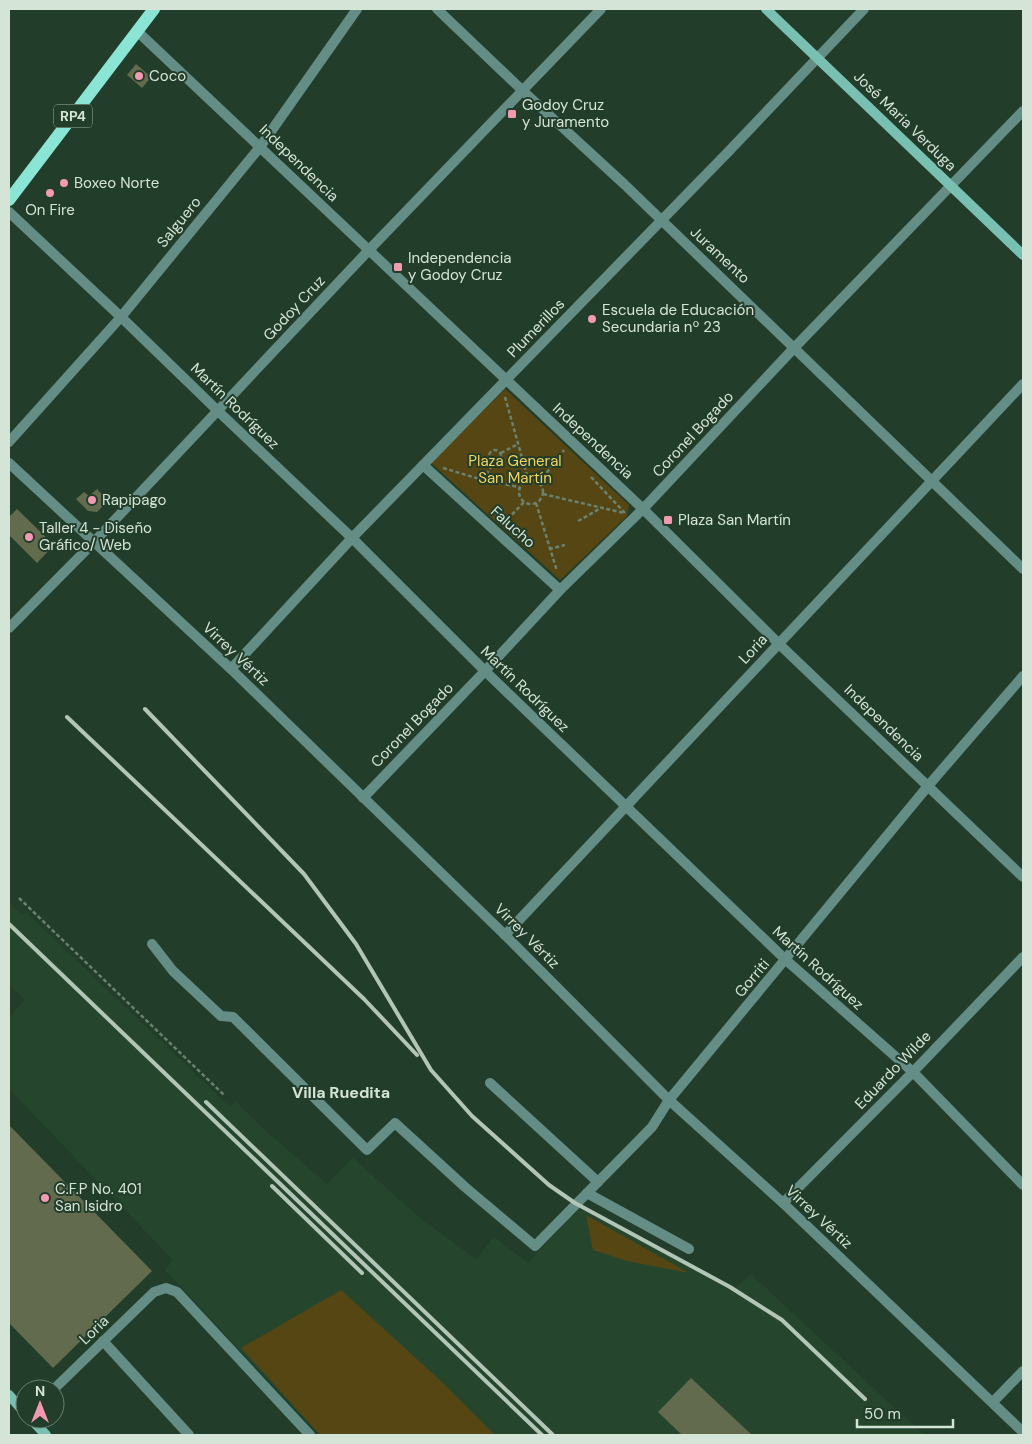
<svg xmlns="http://www.w3.org/2000/svg" width="1032" height="1444" font-family="'DM Sans',sans-serif">
	<style>
		.built { fill: #25462d }
		.green { fill: #554613 }
		.building { fill: #626b4d }
		.lines { fill: none; stroke-linecap: round; stroke-linejoin: round }
		.path { stroke: #6b8271; stroke-width: 2.5; stroke-dasharray: 4 2.5; stroke-linecap: butt }
		.street { stroke: #638d85; stroke-width: 10 }
		.secondary { stroke: #79bfb2; stroke-width: 10 }
		.primary { stroke: #8ae5d4; stroke-width: 12 }
		.rail { stroke: #b3c5b7; stroke-width: 4 }
		.poi-dot { fill: #f19ab1; stroke: #223d29; stroke-width: 2 }
		.labels { text-anchor: middle; dominant-baseline: central; stroke-width: 4; stroke-linejoin: round; paint-order: stroke }
		.shield { fill: #223d29; stroke: #9fb2a3; stroke-width: 1 }
		.shield-label { font-size: 14px; font-weight: bold; fill: #d4e4d7 }
		.poi-label { font-size: 15px; fill: #d4e4d7; stroke: #223d29; text-anchor: start }
		.street-label { font-size: 15px; fill: #d4e4d7; stroke: #223d29 }
		.park-label { font-size: 15px; fill: #f7d361; stroke: #223d29 }
		.neighbourhood-label { font-size: 16px; font-weight: bold; fill: #d4e4d7; stroke: #223d29 }
	</style>
	<rect width="100%" height="100%" fill="#223d29"/>
	<!-- built -->
	<polygon class="built" points="9,902 22,915 26,912 230,1107 235,1101 267,1132 327,1184 353,1158 421,1219 476,1259 494,1237 528,1263 579,1208 736,1287 751,1274 924,1435 319,1435 165,1270 173,1260 9,1089 9,1017 25,1000 9,985"/>
	<!-- green -->
	<g class="green">
		<polygon points="505,389 629,505 627,516 560,580 431,463"/>
		<polygon points="586,1215 689,1273 627,1261 593,1250"/>
		<polygon points="341,1290 443,1383 495,1435 320,1435 241,1348"/>
	</g>
	<!-- building -->
	<g class="building">
		<polygon points="136,64 151,77 142,88 127,75"/>
		<polygon points="97,489 108,501 97,512 88,511 76,499 84,492 89,496"/>
		<polygon points="17,509 54,545 37,563 9,535 9,517"/>
		<polygon points="9,1125 152,1271 53,1368 9,1323"/>
		<polygon points="691,1378 752,1435 682,1435 658,1412"/>
	</g>
	<g class="lines">
		<!-- path -->
		<g class="path">
			<polyline points="505,397 528,479"/>
			<circle cx="495" cy="456" r="6"/>
			<polyline points="501,453 518,444"/>
			<polyline points="443,468 483,480 519,487"/>
			<polyline points="591,477 625,513"/>
			<circle cx="531" cy="492" r="12"/>
			<polyline points="483,480 494,462"/>
			<polyline points="539,483 564,450"/>
			<polyline points="543,494 624,513"/>
			<polyline points="536,503 557,571"/>
			<polyline points="578,521 601,508"/>
			<polyline points="503,524 524,502"/>
			<polyline points="549,549 565,545"/>
			<polyline points="19,898 224,1095"/>
		</g>
		<!-- street -->
		<g class="street">
			<polyline points="437,9 523,91 624,184 1023,569"/>
			<polyline points="137,31 643,509 779,644 1023,877"/>
			<polyline points="9,212 121,317 218,411 352,538 485,671 786,960 913,1072 1023,1185"/>
			<polyline points="9,442 121,317 260,147 357,9"/>
			<polyline points="9,463 231,669 505,935 669,1100 783,1203 1023,1432"/>
			<polyline points="423,465 560,590"/>
			<polyline points="9,628 94,542 368,251 601,9"/>
			<polyline points="231,669 352,538 730,150 864,9"/>
			<polyline points="363,798 485,671 560,590 643,509 795,347 1023,111"/>
			<polyline points="505,935 1023,384"/>
			<polyline points="152,944 173,971 221,1016 233,1017 367,1150 395,1123 465,1187 535,1246 652,1127 669,1100 928,786 1023,676"/>
			<polyline points="490,1083 598,1182"/>
			<polyline points="587,1193 689,1249"/>
			<polyline points="783,1203 913,1072 1023,957"/>
			<polyline points="103,1341 189,1435"/>
			<polyline points="54,1389 154,1292 166,1288 177,1292 310,1435"/>
			<polyline points="993,1402 1023,1371"/>
		</g>
		<!-- secondary -->
		<g class="secondary">
			<polyline points="766,9 1023,255"/>
			<polyline points="9,1395 25,1413"/>
			<polyline points="31,1419 46,1435"/>
		</g>
		<!-- primary -->
		<polyline class="primary" points="9,200 154,9"/>
		<!-- rail -->
		<g class="rail">
			<polyline points="145,709 304,874 356,944 431,1070 472,1116 549,1185 575,1203 730,1287 782,1320 865,1399"/>
			<polyline points="67,717 364,999 417,1055"/>
			<polyline points="9,924 542,1435"/>
			<polyline points="206,1102 553,1435"/>
			<polyline points="272,1186 362,1273"/>
		</g>
	</g>
	<!-- markers -->
	<g class="poi-dot">
		<circle cx="139" cy="76" r="5"/>
		<rect x="507" y="109" width="10" height="10" rx="2.5"/>
		<circle cx="64" cy="183" r="5"/>
		<circle cx="50" cy="193" r="5"/>
		<rect x="393" y="262" width="10" height="10" rx="2.5"/>
		<circle cx="592" cy="319" r="5"/>
		<circle cx="92" cy="500" r="5"/>
		<rect x="663" y="515" width="10" height="10" rx="2.5"/>
		<circle cx="29" cy="537" r="5"/>
		<circle cx="45" cy="1198" r="5"/>
	</g>
	<g class="labels">
		<!-- shield labels -->
		<rect class="shield" x="54" y="104.5" width="38" height="23" rx="4"/>
		<g class="shield-label">
			<text x="73" y="116">RP4</text>
		</g>
		<!-- poi labels -->
		<g class="poi-label">
			<text x="149" y="76">Coco</text>
			<text x="522" y="105">Godoy Cruz<tspan x="522" dy="17">y Juramento</tspan></text>
			<text x="74" y="183">Boxeo Norte</text>
			<text x="50" y="210" text-anchor="middle">On Fire</text>
			<text x="408" y="258">Independencia<tspan x="408" dy="17">y Godoy Cruz</tspan></text>
			<text x="602" y="310">Escuela de Educación<tspan x="602" dy="17">Secundaria nº 23</tspan></text>
			<text x="102" y="500">Rapipago</text>
			<text x="678" y="520">Plaza San Martín</text>
			<text x="39" y="528">Taller 4 - Diseño<tspan x="39" dy="17">Gráfico/ Web</tspan></text>
			<text x="55" y="1189">C.F.P No. 401<tspan x="55" dy="17">San Isidro</tspan></text>
		</g>
		<!-- street labels -->
		<g class="street-label">
			<text transform="translate(905 121) rotate(44)">José Maria Verduga</text>
			<text transform="translate(299 163) rotate(44)">Independencia</text>
			<text transform="translate(179 222) rotate(-51)">Salguero</text>
			<text transform="translate(720 255) rotate(43)">Juramento</text>
			<text transform="translate(294 308) rotate(-47)">Godoy Cruz</text>
			<text transform="translate(536 328) rotate(-46)">Plumerillos</text>
			<text transform="translate(235 406) rotate(44)">Martín Rodríguez</text>
			<text transform="translate(693 434) rotate(-47)">Coronel Bogado</text>
			<text transform="translate(593 441) rotate(43)">Independencia</text>
			<text transform="translate(513 527) rotate(42)">Falucho</text>
			<text transform="translate(753 649) rotate(-47)">Loria</text>
			<text transform="translate(236 654) rotate(43)">Virrey Vértiz</text>
			<text transform="translate(525 689) rotate(44)">Martín Rodríguez</text>
			<text transform="translate(884 723) rotate(44)">Independencia</text>
			<text transform="translate(412 725) rotate(-46)">Coronel Bogado</text>
			<text transform="translate(527 936) rotate(45)">Virrey Vértiz</text>
			<text transform="translate(818 968) rotate(42)">Martín Rodríguez</text>
			<text transform="translate(752 978) rotate(-50)">Gorriti</text>
			<text transform="translate(893 1070) rotate(-46)">Eduardo Wilde</text>
			<text transform="translate(819 1217) rotate(43)">Virrey Vértiz</text>
			<text transform="translate(94 1330) rotate(-44)">Loria</text>
		</g>
		<!-- park labels -->
		<g class="park-label">
			<text x="515" y="461">Plaza General<tspan x="515" dy="17">San Martín</tspan></text>
		</g>
		<!-- neighbourhood labels -->
		<g class="neighbourhood-label">
			<text x="341" y="1092">Villa Ruedita</text>
		</g>
	</g>
	<!-- border -->
	<rect width="1032" height="1444" fill="none" stroke="#d4e4d7" stroke-width="20"/>
	<!-- north arrow -->
	<g transform="translate(40 1404)"><circle r="24" fill="#223d29" stroke="#69806f"/>
	<path d="M0-4L9 19L0 12L-9 19Z" fill="#f19ab1"/>
	<text y="-8" font-size="14" font-weight="bold" text-anchor="middle" fill="#d4e4d7">N</text>
	</g>
	<!-- scale -->
	<path d="M857 1419v8h96v-8" fill="none" stroke="#d4e4d7" stroke-width="2.5"/>
	<text x="864" y="1419" font-size="15" fill="#d4e4d7" stroke="#223d29" stroke-width="4" paint-order="stroke">50 m</text>
</svg>
